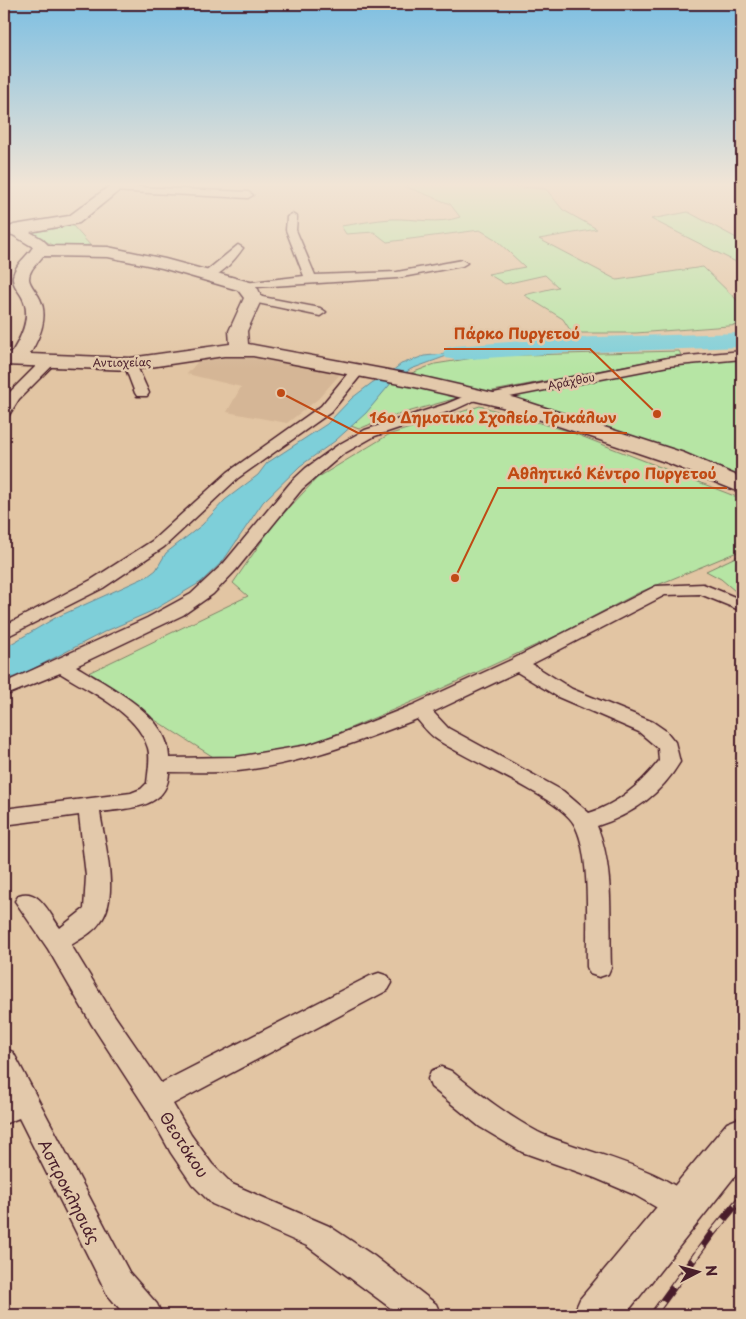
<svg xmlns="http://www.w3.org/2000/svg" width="746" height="1319" font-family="'Playpen Sans',sans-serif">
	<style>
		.built { fill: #d5b696 }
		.green { fill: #b6e5a4; stroke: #808268 }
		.water { fill: #7ecfd9; stroke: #698993 }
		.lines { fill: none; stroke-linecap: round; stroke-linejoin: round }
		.river { fill: #7ecfd9; fill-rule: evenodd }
		.street-casing { stroke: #4a1f2b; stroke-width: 3 }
		.secondary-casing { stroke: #4a1f2b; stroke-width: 3 }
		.street { fill: #e3c9ab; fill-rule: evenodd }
		.secondary { fill: #e3c9ab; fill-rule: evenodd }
		.rail-casing { stroke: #4a1f2b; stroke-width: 8 }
		.rail { stroke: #e3c9ab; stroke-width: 5.5; stroke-dasharray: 17; stroke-linecap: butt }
		.labels { text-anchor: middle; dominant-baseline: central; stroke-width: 5; stroke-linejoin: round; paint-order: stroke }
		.far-street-label { font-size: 11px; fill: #4a1f2b; stroke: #e3c9ab }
		.near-street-label { font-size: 16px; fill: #4a1f2b; stroke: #e3c9ab }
		.leader { fill: none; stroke: #c04a14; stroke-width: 2 }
		.callout-dot { fill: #c04a14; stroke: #e3c9ab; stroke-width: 2 }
		.callout-label { font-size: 15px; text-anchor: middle; font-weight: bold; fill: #c04a14; stroke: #e3c9ab; stroke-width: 5; stroke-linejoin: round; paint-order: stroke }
	</style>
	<rect width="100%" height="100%" fill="#e2c5a3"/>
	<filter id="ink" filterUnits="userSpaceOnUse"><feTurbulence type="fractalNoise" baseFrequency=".02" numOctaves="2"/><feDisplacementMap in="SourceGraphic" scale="10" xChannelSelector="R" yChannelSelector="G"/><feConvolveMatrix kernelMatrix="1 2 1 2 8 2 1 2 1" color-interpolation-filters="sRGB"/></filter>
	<g filter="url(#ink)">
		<!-- built -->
		<polygon class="built" points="227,355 246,356 341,373 318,399 287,423 227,412 241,387 187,374 201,358"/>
		<!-- green -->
		<g class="green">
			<path d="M402,185H495L546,189L563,210L597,229L539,239L617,280L703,267L742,305V325L636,333H572L563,319L524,295L558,287L545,275L505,284L488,274L525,267L495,239L480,230L387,242L374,232L346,234L341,226C357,224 374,220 391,219C414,218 438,225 460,217L450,204Z"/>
			<polygon points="688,212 742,241 742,265 651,219"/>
			<polygon points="68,226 73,226 90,245 59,248 31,234 34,230"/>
			<polygon points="679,351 681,355 488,392 409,374 435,364 486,356"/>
			<polygon points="742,358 742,477 658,444 516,398 515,394 691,361"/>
			<polygon points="392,382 455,396 457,398 383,419 359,429 351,426"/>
			<polygon points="480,406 568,431 742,499 742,550 638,593 560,634 421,698 329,737 277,756 215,758 84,675 248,596 233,583 273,525 317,478 388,435"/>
			<polygon points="742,554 742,597 721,579 706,571"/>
		</g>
		<!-- water -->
		<polygon class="water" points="455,353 411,369 392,382 366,413 335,441 300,466 263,502 223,561 201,582 152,611 104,632 29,671 4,681 4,648 55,618 148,576 156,570 166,553 202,525 225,500 258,475 267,463 327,424 352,398 373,382 381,380 401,364 424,356"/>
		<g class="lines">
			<!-- river -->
			<polygon class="river" points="742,333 742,347 563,353 455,360 446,358 443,353 446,348 455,346 563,338"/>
			<!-- street casing -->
			<g class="street-casing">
				<g id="street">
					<polygon points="114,186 248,192 253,195 248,198 111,191 109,189"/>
					<polygon points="292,214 297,217 296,230 315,275 397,272 462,260 467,263 462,266 397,278 240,288 238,286 244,283 304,276 286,230 287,217"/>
					<path d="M238,245L243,248C236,258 218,281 204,277V273Z"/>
					<polygon points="252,295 320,308 326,312 320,316 248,301 246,299"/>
					<path d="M742,351V359L668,366L489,401L482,397L456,409L375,436L343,454L302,489L236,570L213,594L183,615L76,666C107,686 170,715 169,758L236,757L308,745L340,734L413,705L511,660L656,586L703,584L742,600V611L700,594L665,595L532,664L572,689L653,722L666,731L675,742L680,762C661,794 632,815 597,826C615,869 609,921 611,967L608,974L599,977L590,974L587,967C586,930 592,855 574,824C558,796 465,760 435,738C428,733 422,725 417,719C358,742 301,764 238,771C215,773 191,772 169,772C168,809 129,808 100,812C104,841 120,896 101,921C94,932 82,938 71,945L110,1009L161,1083L370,976L379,973L388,976L392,983L388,990L173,1104L191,1135L212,1164L232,1184L329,1226L374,1256L436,1304L441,1315H400L307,1246L212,1204L192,1184L171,1153L146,1108L92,1025L48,949L15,901L19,895C39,888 49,913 60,928L84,909L86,876L79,815L4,825V809L131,793L141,789L147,783C148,772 151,758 148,748C137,712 90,692 60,673L4,696V683L147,618L191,594L224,563L291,482L306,468L338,445L365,430L446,404L477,391L484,395L668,358ZM517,672L558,697L639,732L658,748L659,761C641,784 618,804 589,813L563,791L448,728L433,712Z"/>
					<polygon points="49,357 55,361 54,364 19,399 9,415 4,416 4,401 8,394 44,358"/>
					<polygon points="130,360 136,364 149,393 147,396 137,396 135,393 124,364"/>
					<polygon points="358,366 365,370 331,412 238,478 164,547 103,588 4,638 4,626 91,580 152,541 228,472 321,406 353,367"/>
					<polygon points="4,1048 13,1052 129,1272 157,1304 162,1315 125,1315 107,1294 19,1118 4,1124 4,1098 9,1096 4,1087"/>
					<path d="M441,1067L451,1071C479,1093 506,1115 538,1132C574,1150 680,1170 697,1208L692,1218L682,1222L635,1195L595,1178L522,1152L480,1127L431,1087L428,1079L431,1071Z"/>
				</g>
			</g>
			<!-- secondary casing -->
			<g class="secondary-casing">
				<g id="secondary">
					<path d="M111,185H126L79,223L30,232L42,239L49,246L108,247L165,259L250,282L258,289L262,298L247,331L248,344L415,375L515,398L684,453L742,478V493L668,463L502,407L415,387L253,356H224L130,370L4,365V353L12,352C22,336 32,315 22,297C18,290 12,284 13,276C16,263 27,257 33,247L13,235L6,234L4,230L14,225L69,216ZM43,256L108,257L162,268L238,290L244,298L229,331L230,344L130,358L30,354C39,338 49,318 40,299C37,292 30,286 29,279C29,269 38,263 43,256Z"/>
					<polygon points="742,1117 742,1167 625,1315 573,1315 580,1299 727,1123"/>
				</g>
			</g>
			<!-- street -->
			<use href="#street" class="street"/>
			<!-- secondary -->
			<use href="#secondary" class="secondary"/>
			<!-- rail casing -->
			<g class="rail-casing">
				<polyline id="rail" points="653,1315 713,1232 742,1197"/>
			</g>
			<!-- rail -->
			<use href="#rail" class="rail"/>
		</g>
	</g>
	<!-- sky -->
	<linearGradient id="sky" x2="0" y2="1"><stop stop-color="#7dbfe2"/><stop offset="0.5" stop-color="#f2e5d6"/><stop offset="1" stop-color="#f2e5d6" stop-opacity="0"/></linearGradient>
	<rect width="746" height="369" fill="url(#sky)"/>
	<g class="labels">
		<!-- far-street labels -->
		<g class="far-street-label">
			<text transform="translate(122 362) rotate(-1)">Αντιοχείας</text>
			<text transform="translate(571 381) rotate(-11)">Αράχθου</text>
		</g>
		<!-- near-street labels -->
		<g class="near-street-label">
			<text transform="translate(185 1144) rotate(57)">Θεοτόκου</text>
			<text transform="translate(70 1191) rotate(63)">Ασπροκλησιάς</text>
		</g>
	</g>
	<!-- callouts -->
	<path class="leader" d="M657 414L590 349H444M281 393L358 433H627M455 578L498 488H727"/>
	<g class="callout-dot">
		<circle cx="657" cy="414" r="5"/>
		<circle cx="281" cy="393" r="5"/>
		<circle cx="455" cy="578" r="5"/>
	</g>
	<g class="callout-label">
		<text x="517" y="339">Πάρκο Πυργετού</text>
		<text x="493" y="423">16ο Δημοτικό Σχολείο Τρικάλων</text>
		<text x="612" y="479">Αθλητικό Κέντρο Πυργετού</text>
	</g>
	<!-- margin -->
	<rect width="746" height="1319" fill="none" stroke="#e3c9ab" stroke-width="20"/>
	<rect x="10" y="10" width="726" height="1299" fill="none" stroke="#4a1f2b" stroke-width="2" filter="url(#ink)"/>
	<!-- north arrow -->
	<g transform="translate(698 1272) rotate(84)" stroke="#e3c9ab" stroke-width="4" paint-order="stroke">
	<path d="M0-4L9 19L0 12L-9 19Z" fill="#4a1f2b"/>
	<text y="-8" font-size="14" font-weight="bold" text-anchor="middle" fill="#4a1f2b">N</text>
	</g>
</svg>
